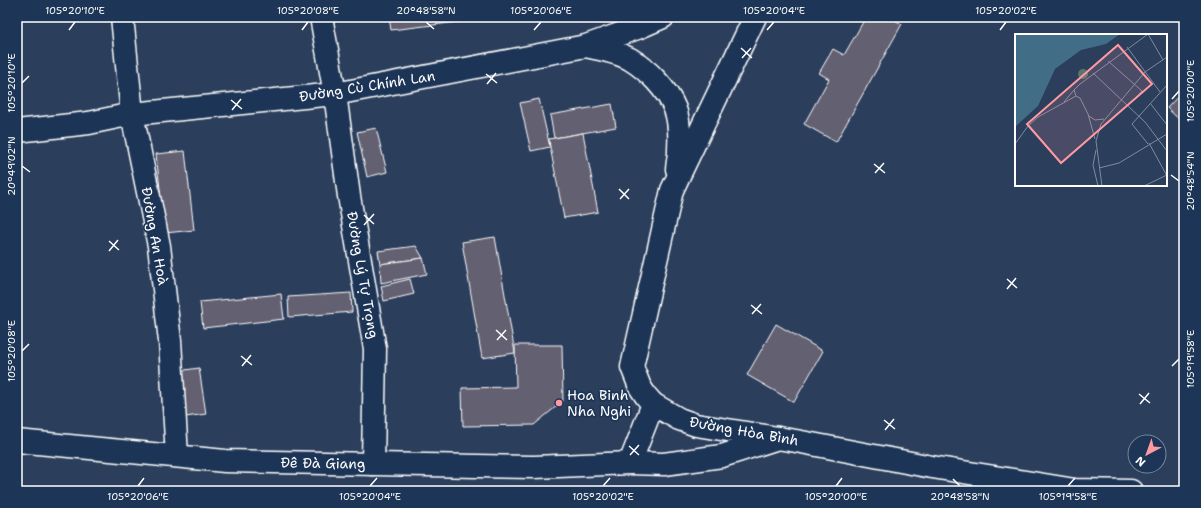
<svg xmlns="http://www.w3.org/2000/svg" width="1201" height="508" font-family="'Shantell Sans',sans-serif">
	<style>
		.grass { fill: url(#grass-dots); stroke: #adbab8 }
		.building { fill: #646072; stroke: #fff }
		.lines { fill: none; stroke-linecap: round; stroke-linejoin: round }
		.minor-casing { stroke: #fff; stroke-width: 25 }
		.tertiary-casing { stroke: #fff; stroke-width: 25 }
		.secondary-casing { stroke: #fff; stroke-width: 25 }
		.minor { stroke: #1d3557; stroke-width: 22 }
		.tertiary { stroke: #1d3557; stroke-width: 22 }
		.secondary { stroke: #1d3557; stroke-width: 22 }
		.ticks { fill: none; stroke: #fff; stroke-width: 1.5 }
		.poi-dot { fill: #ff9aa2; stroke: #1d3557; stroke-width: 1.5 }
		.labels { text-anchor: middle; dominant-baseline: central; stroke-width: 3.5; stroke-linejoin: round; paint-order: stroke }
		.street-label { font-size: 14px; fill: #fff; stroke: #1d3557 }
		.poi-label { font-size: 14px; fill: #fff; stroke: #1d3557; text-anchor: start }
		.inset-road { fill: none; stroke: #808b9d; stroke-width: 1 }
		.view { fill: #ff9aa2; fill-opacity: 0.15; stroke: #ff9aa2; stroke-width: 2 }
		.inset-edge { fill: none; stroke: #fff; stroke-width: 2 }
		.neatline { fill: none; stroke: #fff; stroke-width: 1.5 }
		.ticks-label { font-size: 10px; text-anchor: middle; fill: #fff }
	</style>
	<defs>
		<pattern id="grass-dots" width="8" height="8" patternUnits="userSpaceOnUse"><rect width="8" height="8" fill="#5b7470"/><path d="M2 2h.1M6 6h.1" fill="none" stroke="#525c5a" stroke-width="1.8" stroke-linecap="round"/></pattern>
	</defs>
	<rect width="100%" height="100%" fill="#2b3e5c"/>
	<filter id="ink" filterUnits="userSpaceOnUse"><feTurbulence type="fractalNoise" baseFrequency=".025" numOctaves="2"/><feDisplacementMap in="SourceGraphic" scale="8" xChannelSelector="R" yChannelSelector="G"/><feConvolveMatrix kernelMatrix="1 2 1 2 8 2 1 2 1" color-interpolation-filters="sRGB"/></filter>
	<g filter="url(#ink)">
		<!-- grass -->
		<polygon class="grass" points="392,488 516,491 392,491"/>
		<!-- building -->
		<g class="building">
			<polygon points="389,17 492,17 492,18 391,30"/>
			<polygon points="866,17 889,17 902,24 836,142 804,124 829,79 819,73 833,49 844,55"/>
			<polygon points="1184,90 1184,124 1167,108"/>
			<polygon points="539,99 550,147 531,151 520,103"/>
			<polygon points="612,104 616,127 554,138 550,115"/>
			<polygon points="376,128 387,172 367,177 357,132"/>
			<polygon points="583,133 598,212 564,218 550,147 549,139"/>
			<polygon points="185,151 194,230 165,233 156,154"/>
			<polygon points="495,237 515,353 482,358 462,242"/>
			<polygon points="416,246 423,258 380,264 378,251"/>
			<polygon points="423,258 427,274 381,283 380,264"/>
			<polygon points="410,279 414,294 384,301 381,286"/>
			<polygon points="351,293 352,312 289,317 288,297"/>
			<polygon points="281,294 284,319 203,328 200,302"/>
			<polygon points="776,324 823,351 794,402 747,375"/>
			<polygon points="515,345 562,345 563,401 534,425 463,426 462,388 516,387"/>
			<polygon points="199,368 206,414 186,417 178,371"/>
		</g>
		<g class="lines">
			<!-- minor casing -->
			<g class="minor-casing">
				<g id="minor">
					<polyline points="122,17 132,114 159,246 170,341 177,456"/>
					<polyline points="321,17 335,94 349,196 375,349 373,464"/>
				</g>
			</g>
			<!-- tertiary casing -->
			<g class="tertiary-casing">
				<g id="tertiary">
					<polyline points="17,441 225,461 534,467 630,463 653,404"/>
					<polyline points="630,463 664,464 722,456 778,438"/>
				</g>
			</g>
			<!-- secondary casing -->
			<g class="secondary-casing">
				<g id="secondary">
					<polyline points="755,17 672,190 632,367 640,387 646,396 653,404 679,419 696,425 796,441 932,467 1075,490 1131,491"/>
					<path d="M586,46C601,49 617,52 630,59C648,70 667,89 675,109C681,125 680,152 677,169"/>
					<polyline points="17,131 89,123 132,114 335,94 586,46 640,27 663,17"/>
				</g>
			</g>
			<!-- minor -->
			<use href="#minor" class="minor"/>
			<!-- tertiary -->
			<use href="#tertiary" class="tertiary"/>
			<!-- secondary -->
			<use href="#secondary" class="secondary"/>
		</g>
	</g>
	<!-- ticks -->
	<path class="ticks" d="M426,22L434,29M69,30L75,22M302,30L308,22M534,30L541,22M767,30L774,22M1000,30L1006,22M741,48L752,58M742,58L751,48M486,74L497,83M22,83L29,76M487,84L496,73M1172,99L1179,91M231,100L242,109M232,110L241,99M874,164L885,173M22,166L30,172M875,173L884,163M1171,175L1179,181M619,189L629,199M620,199L629,189M364,215L374,224M364,225L374,214M109,241L119,250M109,251L118,240M1007,279L1017,288M1007,289L1016,278M751,305L762,314M752,314L761,304M496,330L507,340M497,340L506,330M22,351L29,344M241,356L252,365M242,366L251,355M1172,366L1179,359M1139,394L1150,403M1140,404L1149,393M884,420L895,429M885,430L894,419M629,446L639,455M630,455L639,445M953,479L960,486M138,486L144,478M370,486L377,478M603,486L610,478M836,486L842,478M1068,486L1075,478"/>
	<!-- markers -->
	<circle class="poi-dot" cx="559" cy="403" r="4"/>
	<g class="labels">
		<!-- street labels -->
		<g class="street-label">
			<text transform="translate(367 86) rotate(-9)">Đường Cù Chính Lan</text>
			<text transform="translate(155 236) rotate(80)">Đường An Hoà</text>
			<text transform="translate(363 275) rotate(80)">Đường Lý Tự Trọng</text>
			<text transform="translate(744 431) rotate(10)">Đường Hòa Bình</text>
			<text transform="translate(323 463) rotate(1)">Đê Đà Giang</text>
		</g>
		<!-- poi labels -->
		<g class="poi-label">
			<text x="567" y="395">Hoa Binh<tspan x="567" dy="16">Nha Nghi</tspan></text>
		</g>
	</g>
	<!-- overview -->
	<g transform="translate(1015 34)">
		<rect width="152" height="152" fill="#2b3e5c"/>
		<path d="M63 40a5 5 0 1 1 10 0a5 5 0 1 1-10 0Z" fill="#5b7470"/>
		<path d="M0,0H105L91,10L66,16L40,35L23,72L0,93Z" fill="#416d86"/>
		<path class="inset-road" d="M133,0L148,26M112,13L145,58M93,27L127,57L120,65M78,39L130,88L152,117M61,62L59,56L65,50L133,0M49,68L59,56M135,69L152,91M74,82L80,86L89,85M134,109L152,142M0,110L13,92L23,83L61,62L65,64L73,80L80,105M133,110L117,90L152,51M81,116L78,131L83,152M84,134L104,129L152,100M87,152L81,107L86,90L130,38L152,23M129,152L152,141"/>
		<path class="view" d="M103,11L137,50L46,129L12,90Z"/>
		<rect width="152" height="152" class="inset-edge"/>
	</g>
	<!-- margin -->
	<rect width="1201" height="508" fill="none" stroke="#1d3557" stroke-width="44"/>
	<!-- north arrow -->
	<g transform="translate(1147 454) rotate(221)"><circle r="19" fill="#1d3557" stroke="#77869a"/>
	<path d="M0-3L7 15L0 10L-7 15Z" fill="#ff9aa2"/>
	<text y="-6" font-size="11" font-weight="bold" text-anchor="middle" fill="#ffffff">N</text>
	</g>
	<rect x="22" y="22" width="1157" height="464" class="neatline"/>
	<g class="ticks-label">
		<text x="75" y="14">105°20'10"E</text>
		<text x="308" y="14">105°20'08"E</text>
		<text x="426" y="14">20°48'58"N</text>
		<text x="541" y="14">105°20'06"E</text>
		<text x="774" y="14">105°20'04"E</text>
		<text x="1006" y="14">105°20'02"E</text>
		<text transform="translate(11 83) rotate(-90)" y="4">105°20'10"E</text>
		<text transform="translate(1190 91) rotate(-90)" y="4">105°20'00"E</text>
		<text transform="translate(11 166) rotate(-90)" y="4">20°49'02"N</text>
		<text transform="translate(1190 181) rotate(-90)" y="4">20°48'54"N</text>
		<text transform="translate(11 351) rotate(-90)" y="4">105°20'08"E</text>
		<text transform="translate(1190 359) rotate(-90)" y="4">105°19'58"E</text>
		<text x="138" y="500">105°20'06"E</text>
		<text x="370" y="500">105°20'04"E</text>
		<text x="603" y="500">105°20'02"E</text>
		<text x="836" y="500">105°20'00"E</text>
		<text x="960" y="500">20°48'58"N</text>
		<text x="1068" y="500">105°19'58"E</text>
	</g>
</svg>
